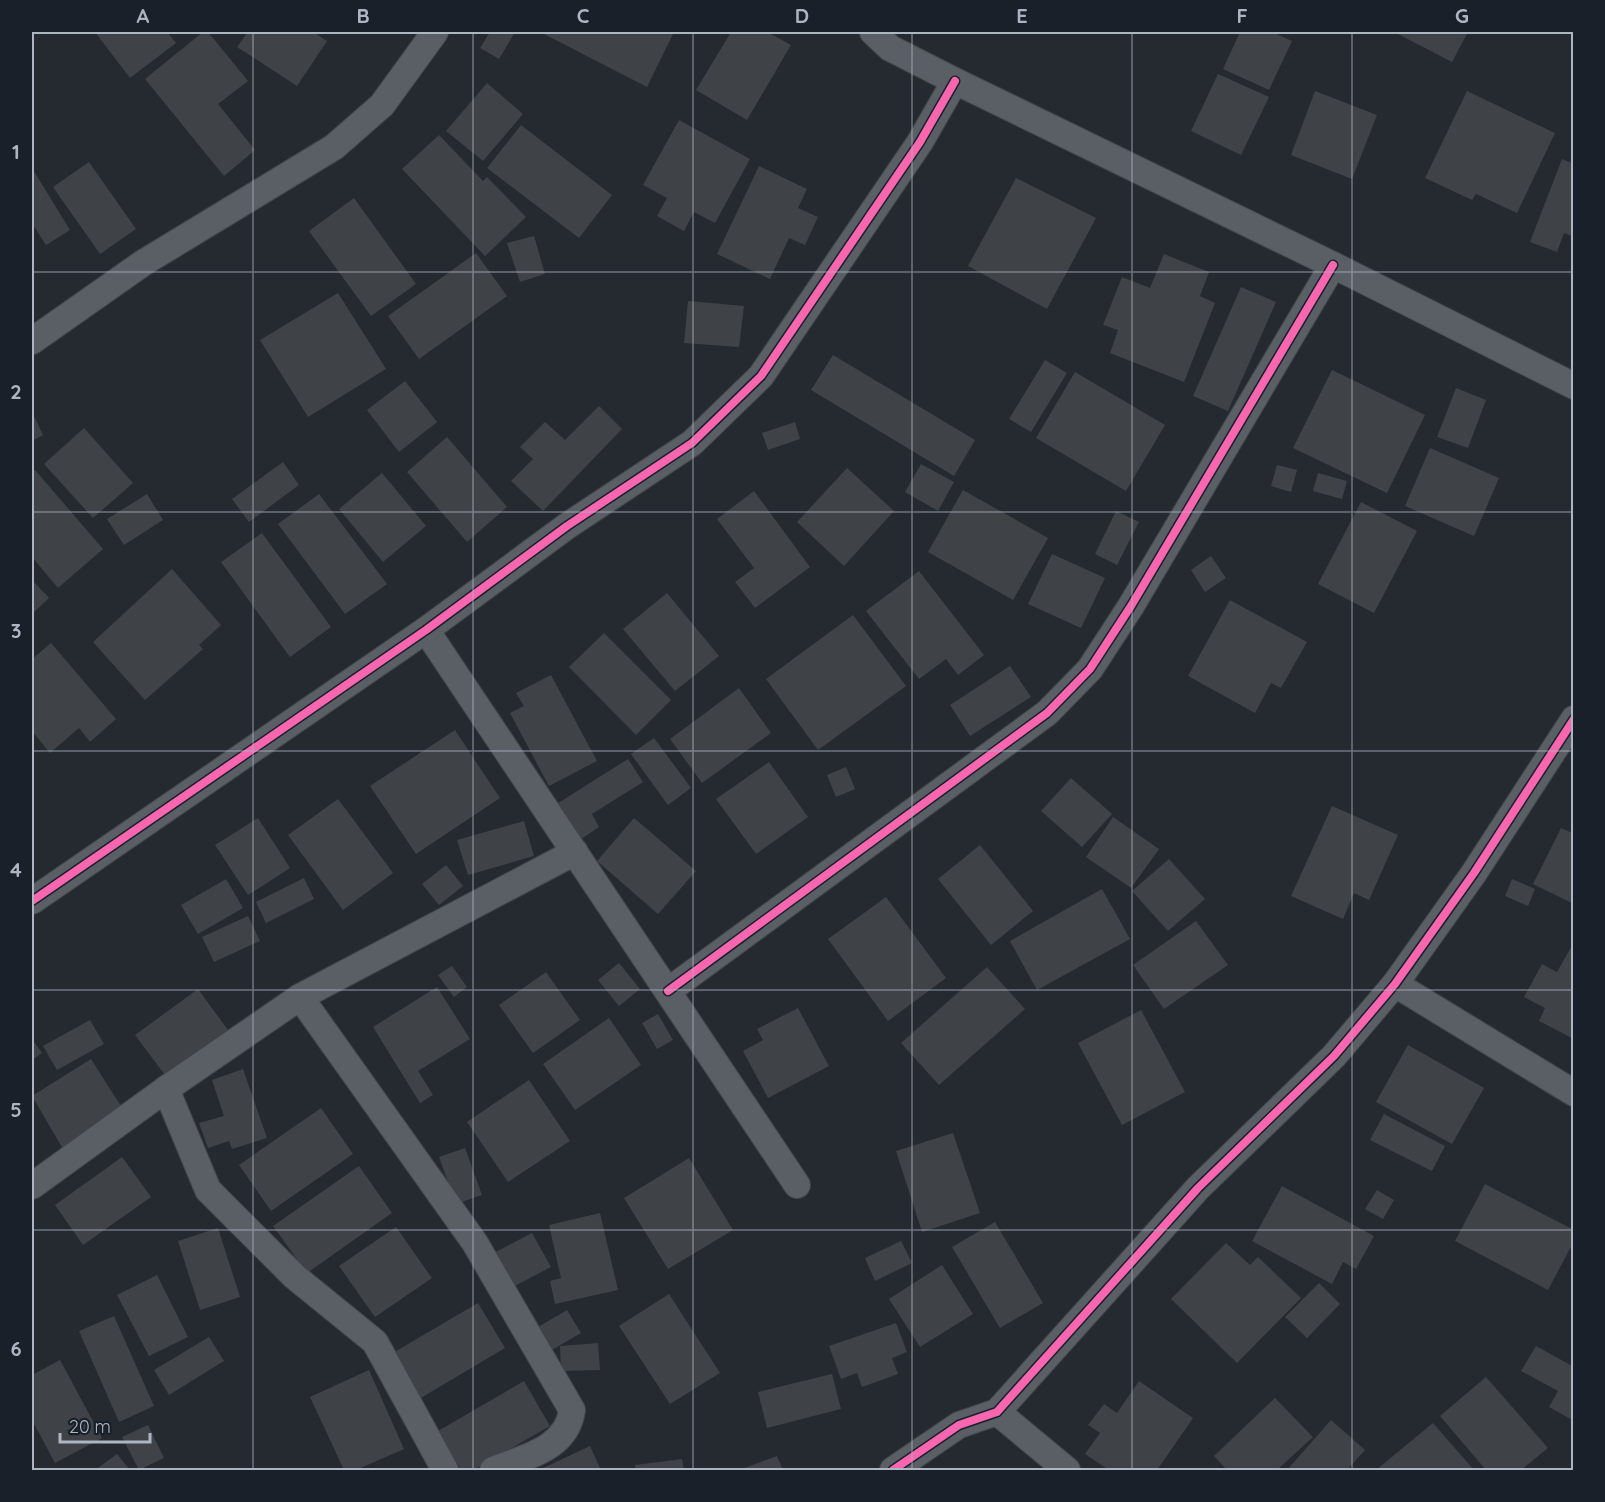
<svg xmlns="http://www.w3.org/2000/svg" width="1605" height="1502" font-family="Quicksand,sans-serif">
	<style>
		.building { fill: #3f4348 }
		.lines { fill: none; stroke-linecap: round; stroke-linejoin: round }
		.minor-casing { stroke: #42464b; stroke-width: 28 }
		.minor { stroke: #5a5e65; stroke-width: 26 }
		.cycleway-casing { stroke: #19202a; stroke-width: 11 }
		.cycleway { stroke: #f766af; stroke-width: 8 }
		.grid { fill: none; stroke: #adb5c2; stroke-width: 1.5; stroke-opacity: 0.55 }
		.neatline { fill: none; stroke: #adb5c2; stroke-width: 2 }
		.grid-label { font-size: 20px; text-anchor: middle; font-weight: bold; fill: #adb5c2 }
	</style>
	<rect width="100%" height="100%" fill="#252a30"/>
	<!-- building -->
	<g class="building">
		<polygon points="95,32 167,32 176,43 130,78"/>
		<polygon points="203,32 208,32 248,81 218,104 255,150 224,176 145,79"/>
		<polygon points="248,32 313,32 327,41 297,86 237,47"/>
		<polygon points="490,32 515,32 499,59 480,48"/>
		<polygon points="540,32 674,32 647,87"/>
		<polygon points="731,32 767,32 791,45 747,120 696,90"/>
		<polygon points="1240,32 1272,32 1292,41 1269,90 1223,69"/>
		<polygon points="1394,32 1468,32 1452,62"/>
		<polygon points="1218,74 1269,97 1241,155 1191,131"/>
		<polygon points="487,83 523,114 483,161 446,131"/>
		<polygon points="1315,91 1377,115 1352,179 1291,155"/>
		<polygon points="1467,91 1555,133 1517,213 1476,194 1472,200 1425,178"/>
		<polygon points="679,120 750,159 715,223 694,212 684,231 657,216 667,198 643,185"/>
		<polygon points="521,125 612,195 579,238 487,168"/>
		<polygon points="439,135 483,181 487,177 526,217 485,256 402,169"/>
		<polygon points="1562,159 1574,164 1574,237 1564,233 1557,252 1530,242"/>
		<polygon points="89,162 136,229 100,254 53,187"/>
		<polygon points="759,166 807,189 798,208 818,217 805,245 789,238 770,279 717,254"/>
		<polygon points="32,168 70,230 46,245 32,223"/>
		<polygon points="1016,178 1096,218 1047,309 968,266"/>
		<polygon points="354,198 416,284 371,316 309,231"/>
		<polygon points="534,236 545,274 520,282 507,243"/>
		<polygon points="476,253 507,296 419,359 388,316"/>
		<polygon points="1164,254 1209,272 1200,296 1215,303 1184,382 1110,353 1118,330 1103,325 1122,277 1150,288"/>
		<polygon points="1241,287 1276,302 1228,411 1193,396"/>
		<polygon points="338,293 386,369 308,417 260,340"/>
		<polygon points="688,301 744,306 739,347 684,343"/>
		<polygon points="833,355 975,440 954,476 811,390"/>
		<polygon points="1045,360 1067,373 1031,432 1009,419"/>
		<polygon points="1332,370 1425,415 1387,493 1293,448"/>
		<polygon points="1075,372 1165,425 1126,491 1036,438"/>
		<polygon points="405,381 437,422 399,452 367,410"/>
		<polygon points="1456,388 1486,400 1468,448 1437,437"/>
		<polygon points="599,406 622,429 543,511 511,481 533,459 520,447 545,422 565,440"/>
		<polygon points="32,412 43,435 32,441"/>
		<polygon points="795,422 800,439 768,450 762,433"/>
		<polygon points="84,428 133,483 93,518 44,464"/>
		<polygon points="447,437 507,507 467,542 407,472"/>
		<polygon points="1430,448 1499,478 1474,536 1405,506"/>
		<polygon points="283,462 299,485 249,522 232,499"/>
		<polygon points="921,464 954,482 938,511 905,492"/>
		<polygon points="1277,465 1297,470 1291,492 1271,486"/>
		<polygon points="847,468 894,511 844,566 797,522"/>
		<polygon points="35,470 103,549 58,588 32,557 32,473"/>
		<polygon points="382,473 426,526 383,562 339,509"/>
		<polygon points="1318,473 1347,481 1342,499 1313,491"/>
		<polygon points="963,490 1048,538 1013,600 928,552"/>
		<polygon points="754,491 810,567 755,608 735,582 754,568 717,519"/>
		<polygon points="147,494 163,520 124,545 107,519"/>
		<polygon points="319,494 387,584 345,614 278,524"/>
		<polygon points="1361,502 1417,531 1374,613 1318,584"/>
		<polygon points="1116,511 1139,522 1117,565 1095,554"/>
		<polygon points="262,533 331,627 290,657 221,562"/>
		<polygon points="1052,554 1105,578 1081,628 1028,604"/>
		<polygon points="1211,556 1226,578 1205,592 1191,570"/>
		<polygon points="172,569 221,625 199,645 203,649 145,700 93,642"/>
		<polygon points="919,571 984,655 958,675 946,659 919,679 866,611"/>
		<polygon points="32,580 49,598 32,614"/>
		<polygon points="667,593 719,656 675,691 623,629"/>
		<polygon points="1230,600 1307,642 1281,688 1271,683 1255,713 1188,676"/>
		<polygon points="853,615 906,686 818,750 766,679"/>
		<polygon points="604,633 671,700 636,735 569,667"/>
		<polygon points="51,643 116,719 90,742 79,728 50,753 32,731 32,659"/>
		<polygon points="1010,666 1031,697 970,736 950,705"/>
		<polygon points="551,675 597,761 549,786 510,713 524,706 516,693"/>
		<polygon points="739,688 771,733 702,783 670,739"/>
		<polygon points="455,730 500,798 416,854 370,786"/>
		<polygon points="654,738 691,788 668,805 631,754"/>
		<polygon points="628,759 643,782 592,814 599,827 578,841 555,805"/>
		<polygon points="769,762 808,817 756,854 716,799"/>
		<polygon points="846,767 855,789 836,797 827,775"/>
		<polygon points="1071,778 1112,814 1082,847 1041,811"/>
		<polygon points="338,799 393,873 343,910 288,835"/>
		<polygon points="1332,806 1398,835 1369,900 1354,893 1343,919 1291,896"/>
		<polygon points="1113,817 1159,849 1131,888 1086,857"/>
		<polygon points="258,818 290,868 248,895 215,845"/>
		<polygon points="634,818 696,871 658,914 597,861"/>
		<polygon points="524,821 534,856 468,875 457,840"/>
		<polygon points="1561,828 1574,834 1574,904 1533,884"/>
		<polygon points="980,845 1033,911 991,945 938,879"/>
		<polygon points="1169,859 1205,899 1168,931 1132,891"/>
		<polygon points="446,865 463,886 439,905 422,884"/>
		<polygon points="304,878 314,899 266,923 256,902"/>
		<polygon points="226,879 243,908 198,934 181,905"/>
		<polygon points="1512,879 1535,889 1528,906 1505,896"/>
		<polygon points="1102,889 1130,939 1037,990 1010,941"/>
		<polygon points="886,897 946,978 888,1021 828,939"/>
		<polygon points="248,916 260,941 214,962 202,937"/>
		<polygon points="1196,921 1228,965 1164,1009 1133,965"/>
		<polygon points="1574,942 1574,1039 1539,1021 1545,1008 1524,997 1542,964 1557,972"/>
		<polygon points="619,963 640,989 619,1006 598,980"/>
		<polygon points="452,966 467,987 454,997 438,975"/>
		<polygon points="987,967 1025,1009 939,1085 901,1043"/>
		<polygon points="546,972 580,1020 533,1053 499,1005"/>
		<polygon points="437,987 470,1039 418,1071 433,1095 420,1103 373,1027"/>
		<polygon points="198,989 228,1030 165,1075 135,1035"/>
		<polygon points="798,1008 829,1066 768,1098 743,1051 763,1040 757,1029"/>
		<polygon points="1141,1010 1185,1092 1122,1125 1078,1043"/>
		<polygon points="658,1014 673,1040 657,1049 642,1023"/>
		<polygon points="609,1018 641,1065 575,1110 543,1064"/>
		<polygon points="90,1020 104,1044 57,1070 43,1046"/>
		<polygon points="32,1039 42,1053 32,1060"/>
		<polygon points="1408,1045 1484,1088 1452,1144 1376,1102"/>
		<polygon points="91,1059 124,1111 63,1149 32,1096"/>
		<polygon points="243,1069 267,1138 232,1149 229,1141 208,1148 199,1123 224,1116 212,1080"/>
		<polygon points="529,1080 570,1141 508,1182 467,1122"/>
		<polygon points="321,1108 353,1154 271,1211 239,1165"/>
		<polygon points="1384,1114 1445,1146 1432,1171 1370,1140"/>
		<polygon points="953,1133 980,1213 922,1232 896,1151"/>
		<polygon points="465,1148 482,1195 456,1204 439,1157"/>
		<polygon points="122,1157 151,1197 83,1245 55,1205"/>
		<polygon points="689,1158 733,1230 668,1269 624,1198"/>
		<polygon points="359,1166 392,1213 307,1273 273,1226"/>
		<polygon points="1485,1184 1574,1230 1574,1241 1548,1290 1455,1241"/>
		<polygon points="1282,1186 1374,1236 1356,1269 1343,1262 1332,1284 1252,1241"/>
		<polygon points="1377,1190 1394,1200 1383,1219 1365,1209"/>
		<polygon points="600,1213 618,1290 555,1304 550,1281 561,1278 549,1225"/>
		<polygon points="995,1222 1043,1303 1000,1328 952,1247"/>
		<polygon points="396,1227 432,1278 375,1317 339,1266"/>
		<polygon points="218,1228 240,1297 200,1310 178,1241"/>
		<polygon points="532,1233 551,1267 507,1290 488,1256"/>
		<polygon points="901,1241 912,1263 875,1281 865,1258"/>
		<polygon points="1226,1243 1250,1265 1258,1257 1301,1298 1237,1363 1171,1299"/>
		<polygon points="942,1265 973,1314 920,1347 889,1299"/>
		<polygon points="157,1275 188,1337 149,1356 117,1295"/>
		<polygon points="1319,1283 1340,1304 1307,1338 1285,1317"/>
		<polygon points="669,1294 720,1373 670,1404 619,1326"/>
		<polygon points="478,1303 505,1348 419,1399 391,1354"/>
		<polygon points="567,1310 581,1333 545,1354 531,1331"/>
		<polygon points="114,1316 154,1406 119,1422 79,1331"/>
		<polygon points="896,1323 907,1352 892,1358 898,1374 862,1387 857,1373 841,1379 829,1346"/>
		<polygon points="209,1337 224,1361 169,1395 154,1370"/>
		<polygon points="598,1343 600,1370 561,1371 560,1346"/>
		<polygon points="1536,1346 1574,1367 1574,1421 1549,1407 1558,1391 1521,1371"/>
		<polygon points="60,1360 102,1438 55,1463 32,1420 32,1375"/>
		<polygon points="369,1370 404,1449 356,1470 344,1470 310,1397"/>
		<polygon points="832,1374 841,1409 767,1428 758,1392"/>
		<polygon points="1486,1377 1548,1448 1521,1470 1486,1470 1440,1416"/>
		<polygon points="524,1381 550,1426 473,1470 461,1470 438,1431"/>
		<polygon points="1139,1381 1193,1418 1157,1470 1109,1470 1085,1454 1100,1433 1088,1425 1104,1404 1117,1413"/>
		<polygon points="1275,1398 1313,1437 1277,1470 1227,1470 1214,1456"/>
		<polygon points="1331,1420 1365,1450 1347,1470 1287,1470"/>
		<polygon points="1433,1423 1474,1470 1376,1470"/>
		<polygon points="148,1425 164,1458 139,1470 122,1437"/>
		<polygon points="590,1446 601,1470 539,1470"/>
		<polygon points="117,1454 130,1470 95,1470"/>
		<polygon points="777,1456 783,1470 739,1470"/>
		<polygon points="682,1459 684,1470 636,1470 635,1465"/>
	</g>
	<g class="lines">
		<!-- minor casing -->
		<g class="minor-casing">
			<g id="minor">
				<polyline points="873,32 890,48 955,81 1333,265 1574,386"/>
				<polyline points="32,341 143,263 334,147 382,105 435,32"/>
				<polyline points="426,630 797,1185"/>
				<polyline points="32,901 426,630 567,526 692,443 761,376 920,142 955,81"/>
				<polyline points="1395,984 1574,1093"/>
				<polyline points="668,991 1047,713 1090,669 1131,606 1333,265"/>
				<path d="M300,997L475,1243L572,1410C567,1449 525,1457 493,1470"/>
				<polyline points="166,1089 208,1190 295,1277 375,1342 445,1470"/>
				<polyline points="32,1186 166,1089 300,997 575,852"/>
				<polyline points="997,1412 1067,1470"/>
				<polyline points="893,1470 959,1425 997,1412 1198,1188 1334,1056 1395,984 1474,873 1574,719"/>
			</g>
		</g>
		<!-- minor -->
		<use href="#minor" class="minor"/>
		<!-- cycleway casing -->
		<g class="cycleway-casing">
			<g id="cycleway">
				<polyline points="32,901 426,630 567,526 692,443 761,376 920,142 955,81"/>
				<polyline points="668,991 1047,713 1090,669 1131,606 1333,265"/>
				<polyline points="893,1470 959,1425 997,1412 1198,1188 1334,1056 1395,984 1474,873 1574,719"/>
			</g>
		</g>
		<!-- cycleway -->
		<use href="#cycleway" class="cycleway"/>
	</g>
	<!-- grid -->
	<path class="grid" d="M253,32V1470M473,32V1470M693,32V1470M912,32V1470M1132,32V1470M1352,32V1470M32,272H1574M32,512H1574M32,751H1574M32,990H1574M32,1230H1574"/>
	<!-- border -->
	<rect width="1605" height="1502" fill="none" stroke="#19202a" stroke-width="66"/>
	<!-- scale -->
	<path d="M60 1433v9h90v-9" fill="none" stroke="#adb5c2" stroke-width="3"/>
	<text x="69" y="1433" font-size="18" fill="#adb5c2" stroke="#19202a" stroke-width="4.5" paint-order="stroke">20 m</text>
	<rect x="33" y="33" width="1539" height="1436" class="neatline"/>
	<g class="grid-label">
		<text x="143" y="23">A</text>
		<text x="363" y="23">B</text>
		<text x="583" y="23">C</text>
		<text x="802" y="23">D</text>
		<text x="1022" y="23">E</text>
		<text x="1242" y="23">F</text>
		<text x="1462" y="23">G</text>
		<text x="16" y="159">1</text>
		<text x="16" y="399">2</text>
		<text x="16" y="638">3</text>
		<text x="16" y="877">4</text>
		<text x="16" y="1117">5</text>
		<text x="16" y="1356">6</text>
	</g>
</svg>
